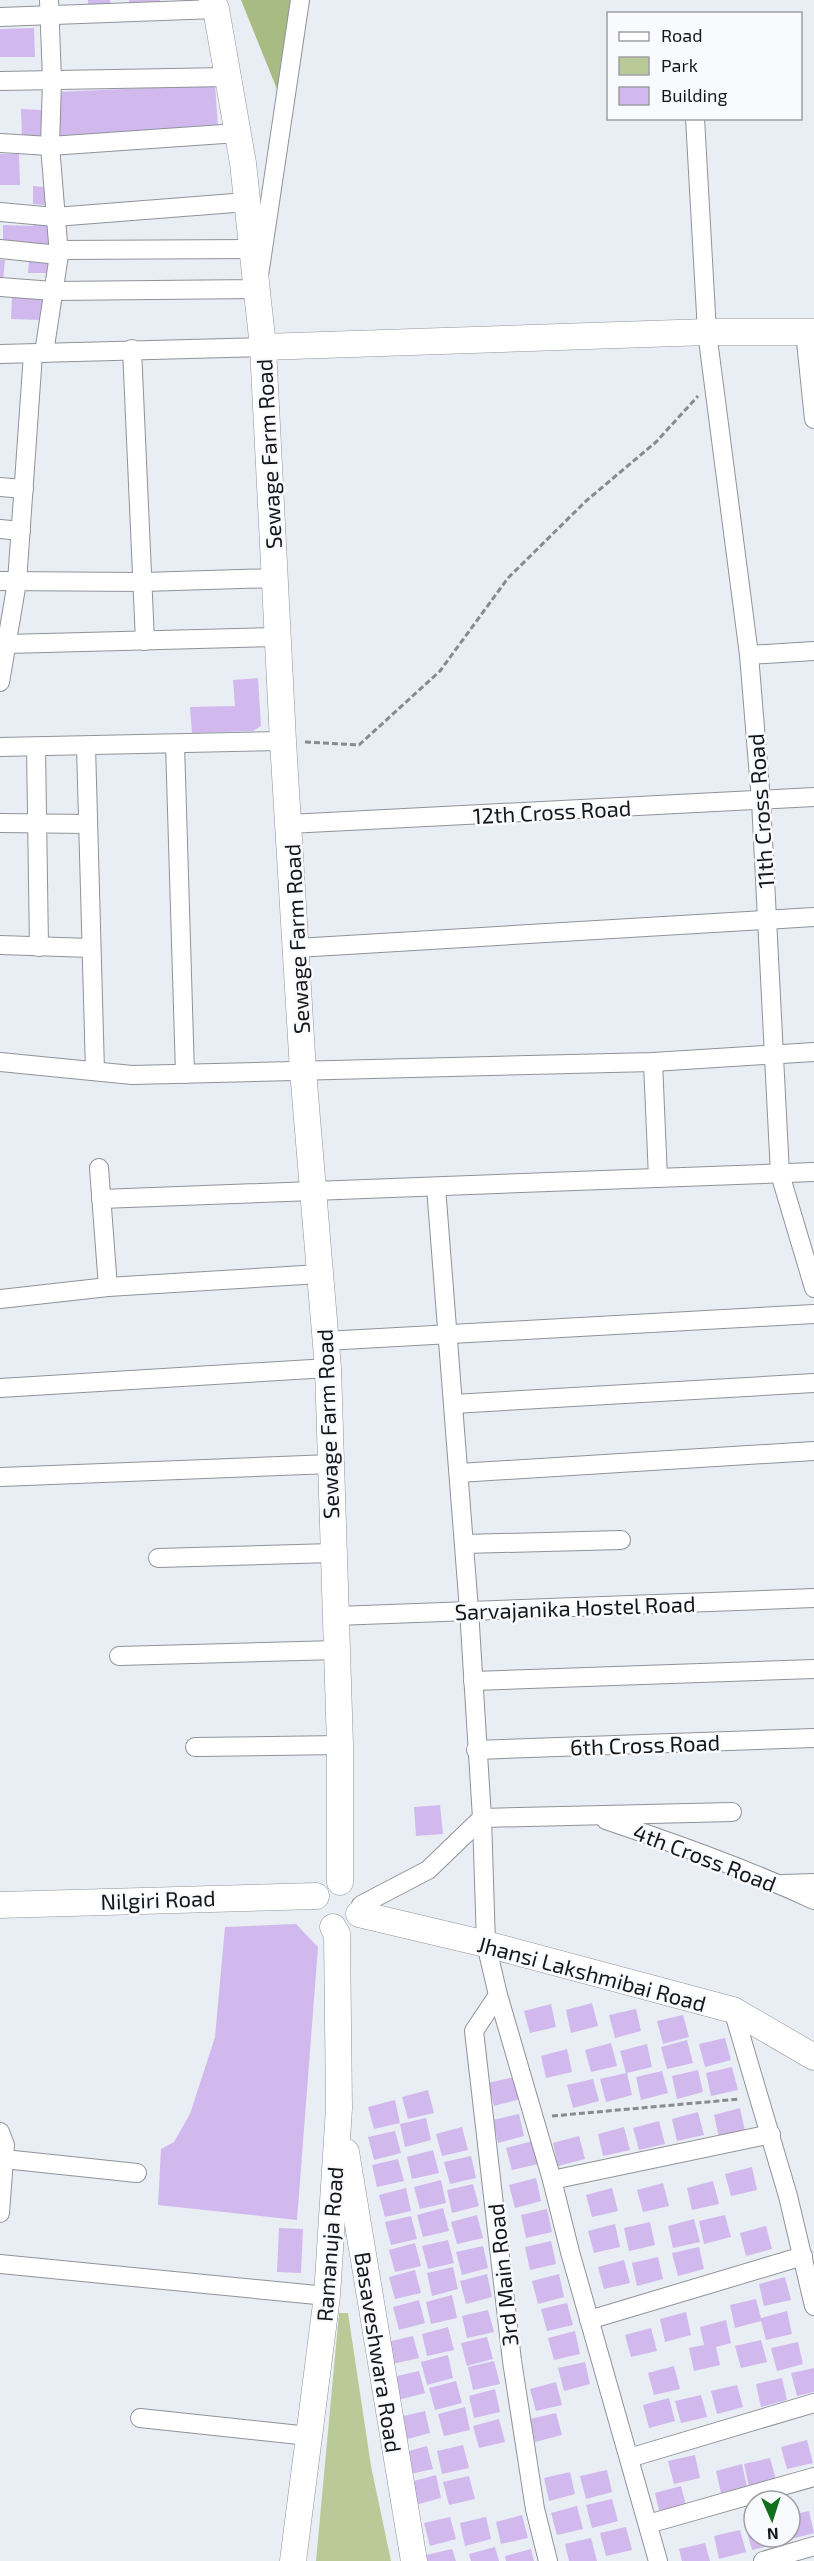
<svg xmlns="http://www.w3.org/2000/svg" width="814" height="2561" font-family="'Exo 2',sans-serif">
	<style>
		.green { fill: #b9ca98 }
		.forest { fill: #a8bb83 }
		.building { fill: #d1b9ee }
		.lines { fill: none; stroke-linecap: round; stroke-linejoin: round }
		.street-casing { stroke: #8f9399; stroke-width: 20 }
		.secondary-casing { stroke: #8f9399; stroke-width: 27 }
		.path { stroke: #878a8e; stroke-width: 3; stroke-dasharray: 6 3; stroke-linecap: butt }
		.street { stroke: #fff; stroke-width: 18 }
		.secondary { stroke: #fff; stroke-width: 26 }
		.labels { text-anchor: middle; dominant-baseline: central; stroke-width: 5; stroke-linejoin: round; paint-order: stroke }
		.street-label { font-size: 22px; fill: #161719; stroke: #f8fafe }
	</style>
	<rect width="100%" height="100%" fill="#e9edf4"/>
	<!-- green -->
	<polygon class="green" points="339,2313 348,2313 371,2466 391,2561 316,2561"/>
	<!-- forest -->
	<polygon class="forest" points="241,0 296,0 285,109"/>
	<!-- building -->
	<g class="building">
		<polygon points="88,0 110,0 111,9 89,11"/>
		<polygon points="129,0 160,0 160,9 130,11"/>
		<polygon points="34,28 35,57 0,57 0,29"/>
		<polygon points="215,85 218,128 55,140 56,92"/>
		<polygon points="21,109 44,110 44,137 22,138"/>
		<polygon points="0,154 19,154 20,185 0,185"/>
		<polygon points="33,186 45,187 45,205 33,204"/>
		<polygon points="34,221 54,222 54,249 3,246 3,225 33,226"/>
		<polygon points="0,260 5,260 3,280 0,280"/>
		<polygon points="29,261 48,261 47,273 28,273"/>
		<polygon points="12,297 43,298 41,320 11,319"/>
		<polygon points="258,678 261,726 253,731 192,733 190,707 235,706 233,680"/>
		<polygon points="440,1805 443,1834 416,1836 414,1807"/>
		<polygon points="296,1924 318,1947 297,2220 158,2205 161,2149 174,2142 190,2114 215,2037 225,1927"/>
		<polygon points="592,2003 598,2026 571,2033 566,2010"/>
		<polygon points="551,2004 556,2027 530,2033 524,2011"/>
		<polygon points="636,2009 641,2031 615,2038 609,2015"/>
		<polygon points="683,2015 689,2037 663,2044 657,2021"/>
		<polygon points="725,2038 731,2060 705,2067 699,2044"/>
		<polygon points="687,2040 693,2063 667,2069 661,2047"/>
		<polygon points="611,2043 617,2066 591,2072 585,2050"/>
		<polygon points="647,2044 652,2067 627,2073 632,2095 606,2102 600,2079 626,2073 620,2051"/>
		<polygon points="567,2049 572,2072 546,2078 541,2056"/>
		<polygon points="732,2067 738,2090 711,2096 706,2073"/>
		<polygon points="698,2070 703,2092 677,2099 672,2076"/>
		<polygon points="662,2071 668,2093 641,2100 636,2077"/>
		<polygon points="514,2077 520,2099 494,2106 488,2083"/>
		<polygon points="593,2079 599,2101 573,2108 567,2085"/>
		<polygon points="428,2090 434,2113 408,2119 402,2097"/>
		<polygon points="395,2100 400,2123 374,2129 368,2107"/>
		<polygon points="740,2108 745,2131 719,2137 714,2115"/>
		<polygon points="698,2112 704,2135 677,2141 672,2119"/>
		<polygon points="519,2114 524,2136 498,2143 493,2120"/>
		<polygon points="426,2118 431,2140 405,2147 400,2124"/>
		<polygon points="659,2121 665,2144 639,2150 633,2128"/>
		<polygon points="462,2127 468,2150 442,2156 436,2134"/>
		<polygon points="624,2127 630,2150 603,2156 598,2134"/>
		<polygon points="395,2131 401,2153 374,2160 368,2137"/>
		<polygon points="579,2136 585,2159 558,2166 553,2143"/>
		<polygon points="533,2141 538,2164 512,2170 506,2148"/>
		<polygon points="433,2150 439,2173 412,2179 407,2157"/>
		<polygon points="471,2156 476,2178 450,2184 444,2162"/>
		<polygon points="398,2159 404,2181 377,2187 372,2165"/>
		<polygon points="752,2167 757,2190 731,2196 725,2174"/>
		<polygon points="536,2178 541,2201 515,2208 509,2185"/>
		<polygon points="441,2180 446,2203 420,2209 414,2187"/>
		<polygon points="713,2181 719,2204 692,2210 687,2188"/>
		<polygon points="663,2183 669,2206 643,2212 637,2190"/>
		<polygon points="473,2184 479,2206 452,2213 447,2190"/>
		<polygon points="406,2188 411,2211 385,2217 379,2195"/>
		<polygon points="612,2188 618,2211 592,2217 586,2195"/>
		<polygon points="443,2208 449,2231 423,2237 417,2215"/>
		<polygon points="547,2209 552,2232 526,2238 521,2215"/>
		<polygon points="477,2215 483,2238 457,2244 451,2222"/>
		<polygon points="725,2215 731,2237 704,2244 699,2221"/>
		<polygon points="411,2216 417,2239 391,2245 385,2222"/>
		<polygon points="694,2219 700,2242 673,2248 668,2226"/>
		<polygon points="650,2222 655,2245 629,2251 624,2228"/>
		<polygon points="615,2224 620,2247 594,2253 588,2231"/>
		<polygon points="766,2226 772,2249 746,2256 740,2233"/>
		<polygon points="279,2228 303,2229 301,2273 277,2272"/>
		<polygon points="448,2240 454,2263 428,2269 422,2246"/>
		<polygon points="551,2241 556,2264 530,2270 525,2247"/>
		<polygon points="415,2243 421,2266 395,2272 389,2250"/>
		<polygon points="483,2246 488,2268 462,2275 456,2252"/>
		<polygon points="699,2247 704,2269 678,2276 672,2253"/>
		<polygon points="658,2257 663,2279 637,2286 632,2263"/>
		<polygon points="624,2260 630,2283 604,2289 598,2267"/>
		<polygon points="453,2267 458,2289 432,2296 427,2273"/>
		<polygon points="415,2270 421,2293 395,2299 389,2277"/>
		<polygon points="487,2274 492,2297 466,2304 460,2281"/>
		<polygon points="559,2274 564,2297 538,2304 532,2281"/>
		<polygon points="785,2277 791,2300 764,2306 759,2284"/>
		<polygon points="452,2295 457,2318 431,2324 426,2302"/>
		<polygon points="756,2299 761,2318 787,2311 792,2334 766,2340 761,2321 735,2328 730,2305"/>
		<polygon points="419,2300 425,2323 399,2330 393,2307"/>
		<polygon points="567,2303 573,2325 547,2331 541,2309"/>
		<polygon points="488,2310 494,2332 467,2338 462,2316"/>
		<polygon points="686,2312 691,2335 665,2342 660,2319"/>
		<polygon points="726,2320 731,2343 716,2347 720,2365 694,2371 689,2348 704,2345 700,2327"/>
		<polygon points="448,2327 454,2350 427,2356 422,2334"/>
		<polygon points="651,2328 657,2351 631,2357 625,2335"/>
		<polygon points="575,2331 580,2354 554,2360 548,2338"/>
		<polygon points="413,2336 419,2358 392,2364 387,2342"/>
		<polygon points="487,2337 493,2359 467,2366 461,2343"/>
		<polygon points="761,2340 767,2362 741,2368 735,2346"/>
		<polygon points="798,2342 803,2364 777,2371 771,2348"/>
		<polygon points="448,2355 453,2378 427,2385 421,2362"/>
		<polygon points="494,2361 500,2384 473,2390 468,2367"/>
		<polygon points="585,2362 590,2384 564,2391 558,2368"/>
		<polygon points="674,2366 680,2389 654,2395 648,2373"/>
		<polygon points="814,2368 814,2392 797,2396 791,2373"/>
		<polygon points="419,2371 425,2393 398,2400 393,2377"/>
		<polygon points="782,2378 787,2400 761,2407 756,2384"/>
		<polygon points="456,2381 462,2403 435,2410 429,2388"/>
		<polygon points="556,2382 562,2405 536,2411 530,2389"/>
		<polygon points="737,2385 743,2407 717,2414 711,2391"/>
		<polygon points="495,2389 500,2412 474,2418 469,2396"/>
		<polygon points="701,2395 707,2417 681,2423 675,2401"/>
		<polygon points="669,2398 675,2421 649,2428 643,2405"/>
		<polygon points="465,2407 470,2430 444,2436 438,2414"/>
		<polygon points="425,2411 430,2433 404,2440 399,2417"/>
		<polygon points="556,2413 562,2435 535,2442 530,2419"/>
		<polygon points="499,2419 505,2442 479,2448 473,2426"/>
		<polygon points="807,2440 813,2463 787,2469 781,2447"/>
		<polygon points="463,2445 469,2468 442,2474 437,2451"/>
		<polygon points="427,2446 433,2469 406,2475 401,2453"/>
		<polygon points="695,2455 700,2478 674,2484 668,2461"/>
		<polygon points="770,2458 776,2480 749,2487 744,2464"/>
		<polygon points="742,2464 747,2487 721,2493 716,2471"/>
		<polygon points="607,2470 612,2492 586,2499 580,2476"/>
		<polygon points="570,2472 575,2494 549,2501 544,2478"/>
		<polygon points="436,2475 441,2498 415,2505 410,2482"/>
		<polygon points="469,2476 475,2499 449,2505 443,2482"/>
		<polygon points="681,2486 687,2509 660,2515 655,2493"/>
		<polygon points="612,2499 618,2521 592,2528 586,2505"/>
		<polygon points="577,2506 583,2529 557,2535 551,2513"/>
		<polygon points="809,2511 814,2533 788,2540 790,2515"/>
		<polygon points="522,2515 528,2538 501,2544 496,2522"/>
		<polygon points="450,2517 456,2539 430,2546 424,2523"/>
		<polygon points="486,2517 491,2539 465,2546 460,2523"/>
		<polygon points="754,2526 754,2537 776,2537 778,2544 752,2550 746,2528"/>
		<polygon points="626,2527 632,2550 606,2556 600,2533"/>
		<polygon points="740,2530 746,2552 719,2559 714,2536"/>
		<polygon points="591,2538 597,2561 569,2561 565,2544"/>
		<polygon points="705,2543 710,2561 682,2561 679,2549"/>
		<polygon points="495,2547 499,2561 471,2561 469,2554"/>
		<polygon points="452,2549 456,2561 428,2561 426,2555"/>
		<polygon points="531,2549 534,2561 506,2561 505,2556"/>
	</g>
	<g class="lines">
		<!-- street casing -->
		<g class="street-casing">
			<g id="street">
				<polyline points="0,17 216,9"/>
				<polyline points="0,81 228,77"/>
				<polyline points="695,118 707,332 749,655 761,801 780,1174 814,1288"/>
				<polyline points="0,143 50,146 238,133"/>
				<polyline points="0,212 55,217 247,202"/>
				<polyline points="0,249 59,255"/>
				<polyline points="58,250 252,249"/>
				<polyline points="0,287 53,291 257,289 300,0"/>
				<polyline points="805,332 814,419"/>
				<polyline points="132,349 145,641"/>
				<polyline points="44,353 59,255 50,146 52,80 49,0"/>
				<polyline points="0,354 263,347"/>
				<polyline points="0,487 24,489"/>
				<polyline points="0,529 21,531"/>
				<polyline points="0,581 143,582 275,578"/>
				<polyline points="7,644 277,637"/>
				<polyline points="749,655 814,651"/>
				<polyline points="0,682 17,582 33,354"/>
				<polyline points="175,744 185,1074"/>
				<polyline points="86,746 95,1071"/>
				<polyline points="0,747 283,741"/>
				<polyline points="36,747 39,947"/>
				<polyline points="0,823 88,824"/>
				<polyline points="289,824 814,797"/>
				<polyline points="0,945 91,948"/>
				<polyline points="297,948 814,917"/>
				<polyline points="0,1062 132,1075 653,1062 814,1052"/>
				<polyline points="653,1062 658,1178"/>
				<polyline points="99,1168 108,1287"/>
				<polyline points="436,1187 469,1610 482,1818 486,1944 498,1995 552,2180 570,2252 658,2561"/>
				<polyline points="101,1199 814,1172"/>
				<polyline points="0,1299 108,1287 320,1274"/>
				<polyline points="325,1341 814,1314"/>
				<polyline points="0,1388 328,1368"/>
				<polyline points="453,1404 814,1383"/>
				<polyline points="459,1473 814,1451"/>
				<polyline points="0,1477 331,1464"/>
				<polyline points="464,1544 621,1540"/>
				<polyline points="158,1558 332,1553"/>
				<polyline points="336,1616 814,1598"/>
				<polyline points="119,1656 337,1650"/>
				<polyline points="473,1681 814,1669"/>
				<polyline points="195,1747 340,1745"/>
				<polyline points="476,1750 814,1738"/>
				<path d="M606,1820C676,1844 747,1869 814,1900"/>
				<polyline points="783,1884 814,1883"/>
				<polyline points="361,1905 428,1870 482,1818 732,1812"/>
				<polyline points="498,1995 474,2031 512,2361 535,2509 548,2561"/>
				<polyline points="733,2010 788,2196 814,2306"/>
				<polyline points="0,2132 5,2145 0,2213"/>
				<polyline points="4,2159 137,2173"/>
				<polyline points="552,2180 771,2134"/>
				<polyline points="0,2264 327,2296"/>
				<polyline points="589,2320 803,2256"/>
				<polyline points="140,2418 309,2436"/>
				<polyline points="629,2458 814,2403"/>
				<polyline points="648,2524 814,2477"/>
				<polyline points="763,2561 814,2546"/>
			</g>
		</g>
		<!-- secondary casing -->
		<g class="secondary-casing">
			<g id="secondary">
				<polyline points="212,0 216,9 243,163 263,347 283,741 303,1071 328,1368 340,1745 340,1882"/>
				<polyline points="263,347 707,332 814,332"/>
				<polyline points="0,1905 316,1896"/>
				<polyline points="359,1914 486,1944 733,2010 814,2057"/>
				<polyline points="346,2152 414,2561"/>
				<polyline points="293,2561 327,2296 339,2108 337,1934 333,1927"/>
			</g>
		</g>
		<!-- path -->
		<g class="path">
			<polyline points="305,742 359,745 440,671 508,578 586,501 656,442 698,396"/>
			<polyline points="552,2116 740,2099"/>
		</g>
		<!-- street -->
		<use href="#street" class="street"/>
		<!-- secondary -->
		<use href="#secondary" class="secondary"/>
	</g>
	<g class="labels">
		<!-- street labels -->
		<g class="street-label">
			<text transform="translate(268 454) rotate(-93)">Sewage Farm Road</text>
			<text transform="translate(552 811) rotate(-3)">12th Cross Road</text>
			<text transform="translate(760 811) rotate(-94)">11th Cross Road</text>
			<text transform="translate(296 939) rotate(-93)">Sewage Farm Road</text>
			<text transform="translate(327 1424) rotate(-92)">Sewage Farm Road</text>
			<text transform="translate(575 1607) rotate(-2)">Sarvajanika Hostel Road</text>
			<text transform="translate(645 1744) rotate(-2)">6th Cross Road</text>
			<text transform="translate(705 1857) rotate(21)">4th Cross Road</text>
			<text transform="translate(158 1899) rotate(-2)">Nilgiri Road</text>
			<text transform="translate(592 1973) rotate(15)">Jhansi Lakshmibai Road</text>
			<text transform="translate(329 2244) rotate(-86)">Ramanuja Road</text>
			<text transform="translate(502 2275) rotate(-96)">3rd Main Road</text>
			<text transform="translate(379 2352) rotate(81)">Basaveshwara Road</text>
		</g>
	</g>
	<!-- legend -->
	<rect x="607" y="12" width="195" height="108" fill="#f8fafe" stroke="#9e9fa2" stroke-width="1.5"/>
	<rect x="619" y="32" width="30" height="9" fill="#ffffff" stroke="#9e9fa2" stroke-width="1.5"/>
	<text x="661" y="42" font-size="18" fill="#161719">Road</text>
	<rect x="619" y="57" width="30" height="18" fill="#b9ca98" stroke="#9e9fa2" stroke-width="1.5"/>
	<text x="661" y="72" font-size="18" fill="#161719">Park</text>
	<rect x="619" y="87" width="30" height="18" fill="#d1b9ee" stroke="#9e9fa2" stroke-width="1.5"/>
	<text x="661" y="102" font-size="18" fill="#161719">Building</text>
	<!-- north arrow -->
	<g transform="translate(772 2519) rotate(177)"><circle r="28" fill="#f8fafe" stroke="#9e9fa2" stroke-width="1.5"/>
	<path d="M0-4.5L10 22L0 15L-10 22Z" fill="#116f1d"/>
	<text y="-9" font-size="16" font-weight="bold" text-anchor="middle" fill="#161719">N</text>
	</g>
</svg>
